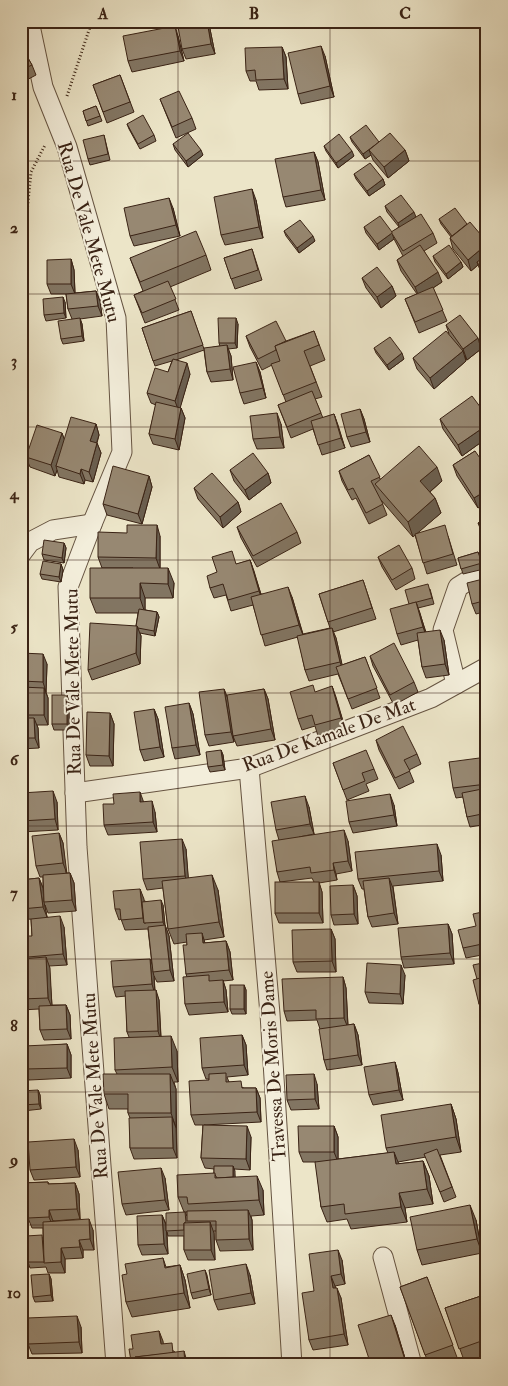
<svg xmlns="http://www.w3.org/2000/svg" width="508" height="1386" font-family="'IM FELL Double Pica',serif">
	<style>
		.lines { fill: none; stroke-linecap: round; stroke-linejoin: round }
		.street-casing { stroke: #665442; stroke-width: 21 }
		.path { stroke: #3a2315; stroke-width: 3; stroke-dasharray: 1 2.5; stroke-linecap: butt }
		.street { stroke: #f3eedb; stroke-width: 19 }
		.wall { fill: #827562; stroke: #3a2315 }
		.shaded-wall { fill: #6a5f50; stroke: #3a2315 }
		.building { fill: #978872; stroke: #3a2315 }
		.grid { fill: none; stroke: #3a2315; stroke-width: 1; stroke-opacity: 0.55 }
		.labels { text-anchor: middle; dominant-baseline: central; stroke-width: 4; stroke-linejoin: round; paint-order: stroke }
		.street-label { font-size: 19px; fill: #3a2315; stroke: #f3eedb }
		.neatline { fill: none; stroke: #3a2315; stroke-width: 2 }
		.grid-label { font-size: 16px; text-anchor: middle; font-weight: bold; fill: #3a2315 }
	</style>
	<rect width="100%" height="100%" fill="#ece5c8"/>
	<filter id="stains"><feTurbulence type="fractalNoise" baseFrequency=".004" numOctaves="4"/><feColorMatrix values="0 0 0 0 .2 0 0 0 0 .09 0 0 0 0 .02 0 0 0 .5 -.17"/></filter>
	<radialGradient id="worn" r=".72"><stop offset=".6" stop-color="#630" stop-opacity="0"/><stop offset="1" stop-color="#630" stop-opacity=".3"/></radialGradient>
	<g class="lines">
		<!-- street casing -->
		<g class="street-casing">
			<g id="street">
				<polyline points="29,21 43,87 67,147 116,318 122,452 92,524 68,587 77,847 116,1365"/>
				<polyline points="21,554 30,542 53,530 92,524"/>
				<polyline points="456,684 443,630 458,587 479,574 487,566"/>
				<polyline points="249,768 270,1014 292,1365"/>
				<polyline points="75,793 249,768 431,698 487,667"/>
				<polyline points="383,1257 412,1365"/>
			</g>
		</g>
		<!-- path -->
		<g class="path">
			<polyline points="67,96 91,24 93,21"/>
			<polyline points="21,248 25,232 31,172 45,145"/>
		</g>
		<!-- street -->
		<use href="#street" class="street"/>
	</g>
	<!-- wall -->
	<g class="wall">
		<polygon points="209,24 215,54 186,59 182,49"/>
		<polygon points="178,36 184,61 132,72 128,61"/>
		<polygon points="21,46 32,65 36,75 21,83"/>
		<polygon points="282,47 286,57 288,89 259,90 256,81 250,81 246,71"/>
		<polygon points="325,56 334,97 301,104 298,94"/>
		<polygon points="120,75 134,112 107,123 93,85"/>
		<polygon points="160,99 192,118 196,129 176,138"/>
		<polygon points="96,106 102,121 88,126 83,111"/>
		<polygon points="127,124 154,135 156,141 140,149 129,129"/>
		<polygon points="104,135 110,160 90,165 88,159"/>
		<polygon points="350,137 379,142 405,150 409,161 388,178 373,160 371,155 365,159 352,142"/>
		<polygon points="173,144 203,155 188,167 175,150"/>
		<polygon points="324,146 354,156 338,168 326,151"/>
		<polygon points="314,152 318,162 325,200 286,207 283,197"/>
		<polygon points="354,174 383,179 385,185 369,196 356,179"/>
		<polygon points="256,200 263,238 225,245 221,235"/>
		<polygon points="385,206 416,217 433,233 437,243 424,251 442,282 433,288 447,321 419,333 405,299 417,294 401,271 397,260 403,256 394,239 379,250 366,233 364,227 392,232 399,227 387,212"/>
		<polygon points="173,208 180,236 134,246 130,236"/>
		<polygon points="439,219 467,224 487,242 487,282 481,272 478,265 471,271 453,249 450,238 451,237 441,224"/>
		<polygon points="284,231 315,241 299,253 286,236"/>
		<polygon points="252,249 262,280 235,289 224,258"/>
		<polygon points="206,255 211,270 170,287 179,310 145,323 134,295 143,291 130,258"/>
		<polygon points="433,256 461,262 463,267 448,279 435,262"/>
		<polygon points="71,259 74,270 75,293 96,291 100,301 102,316 80,319 82,324 84,341 63,344 61,339 72,319 68,309 66,294 51,294 47,284"/>
		<polygon points="362,278 392,286 396,296 381,308 366,288"/>
		<polygon points="65,302 66,318 46,321 44,315"/>
		<polygon points="191,311 204,349 220,346 219,343 238,324 237,348 228,349 231,356 233,380 211,382 207,372 204,350 176,360 190,374 180,407 181,408 185,418 179,450 153,444 149,434 156,405 151,403 147,393 168,372 172,361 155,366 142,328"/>
		<polygon points="446,325 481,349 467,360 465,356 466,361 434,389 417,369 413,358 449,334"/>
		<polygon points="314,331 325,360 310,366 322,397 315,399 323,418 334,414 345,448 322,455 313,429 291,438 278,405 286,402 272,365 262,370 250,347 246,336 286,341"/>
		<polygon points="374,348 404,359 389,370 376,353"/>
		<polygon points="256,362 260,372 266,398 244,404 240,393"/>
		<polygon points="360,409 364,419 370,442 351,447 347,437"/>
		<polygon points="487,416 487,438 462,456 443,429 440,419"/>
		<polygon points="96,424 99,435 97,443 101,453 93,482 85,480 84,484 59,477 57,470 55,476 30,467 26,457 62,433 64,439"/>
		<polygon points="281,424 284,448 257,449 253,439"/>
		<polygon points="475,451 478,508 457,476 453,465"/>
		<polygon points="369,455 380,479 442,481 430,492 435,498 441,513 417,533 448,536 457,565 427,574 415,535 413,537 381,500 387,515 369,524 356,498 352,500 342,481 339,471"/>
		<polygon points="230,470 268,473 271,483 249,500 234,481"/>
		<polygon points="149,476 152,487 142,524 107,515 103,504"/>
		<polygon points="194,488 238,502 241,512 223,528 198,499"/>
		<polygon points="487,516 487,539 482,533 478,523"/>
		<polygon points="237,527 297,532 301,543 257,567 241,538"/>
		<polygon points="160,536 160,568 174,583 173,598 145,598 145,610 157,612 159,617 155,636 140,633 141,636 140,664 92,680 88,670 136,626 138,613 96,613 90,598 133,568 102,568 98,557"/>
		<polygon points="64,543 66,548 64,563 44,560 42,554"/>
		<polygon points="478,552 484,569 463,574 458,558"/>
		<polygon points="378,557 412,568 415,579 396,590 382,567"/>
		<polygon points="250,560 261,594 292,597 303,634 330,628 319,594 363,580 376,619 333,632 336,638 342,665 365,657 380,698 352,709 338,674 309,681 305,670 298,637 265,646 253,605 231,611 226,595 214,598 210,588 217,572 237,564"/>
		<polygon points="61,564 63,570 61,582 42,579 40,574"/>
		<polygon points="487,578 487,611 476,614 472,604"/>
		<polygon points="430,589 434,604 418,608 426,632 444,640 449,675 426,678 422,667 418,640 401,645 397,634 409,604"/>
		<polygon points="21,653 47,664 46,692 48,698 48,725 37,725 38,728 39,748 21,749"/>
		<polygon points="370,656 414,682 418,692 394,705 373,666"/>
		<polygon points="332,686 345,728 318,736 315,726 302,730 298,719"/>
		<polygon points="224,689 227,697 264,689 268,699 275,740 237,746 233,736 234,742 209,746 205,735"/>
		<polygon points="69,701 69,730 54,730 52,724"/>
		<polygon points="189,703 193,714 200,755 175,759 172,748"/>
		<polygon points="154,709 158,719 164,757 144,761 140,750"/>
		<polygon points="110,713 114,724 113,766 90,766 86,755"/>
		<polygon points="376,740 417,754 421,764 409,770 414,782 399,789 379,750"/>
		<polygon points="221,750 223,755 225,770 210,772 208,767"/>
		<polygon points="487,757 487,824 470,827 467,817 463,797 456,798 453,788"/>
		<polygon points="333,763 374,769 378,779 366,784 369,791 347,800"/>
		<polygon points="21,793 57,802 58,830 21,832"/>
		<polygon points="394,805 397,826 353,833 349,822"/>
		<polygon points="309,807 314,834 299,837 348,841 352,871 336,874 337,880 319,883 322,892 323,923 279,923 275,913 314,882 312,878 280,882 277,872 279,840 276,830"/>
		<polygon points="155,812 157,832 108,835 104,825"/>
		<polygon points="59,833 63,843 66,873 70,873 74,883 76,911 48,913 45,905 47,917 64,927 67,965 49,966 52,1005 66,1005 70,1015 71,1039 44,1040 40,1030 39,1009 21,1010 21,959 29,958 28,957 32,936 31,919 21,920 21,880 39,878 43,888 43,877 40,877 36,866"/>
		<polygon points="186,849 188,878 218,890 224,937 204,940 205,943 226,941 230,952 233,980 223,981 226,990 228,1012 189,1015 185,1004 187,977 186,974 187,942 174,944 168,929 163,888 147,890 143,879"/>
		<polygon points="441,855 443,881 393,886 398,924 372,927 368,917 364,889 362,889 358,879"/>
		<polygon points="353,885 357,896 358,924 334,925 331,915"/>
		<polygon points="140,889 144,901 163,905 165,925 169,936 174,981 157,982 154,976 155,990 159,1000 161,1036 177,1051 178,1082 174,1082 176,1089 177,1158 134,1159 130,1148 130,1118 128,1113 128,1109 109,1109 104,1094 117,1074 115,1070 129,1037 127,1032 126,996 116,997 113,987 152,964 148,929 125,930 121,919 119,920 115,909"/>
		<polygon points="487,911 487,954 466,958 463,948"/>
		<polygon points="448,924 452,934 454,964 404,968 401,957"/>
		<polygon points="331,929 335,939 336,972 297,972 293,962"/>
		<polygon points="487,962 487,1013 483,1014 479,1004 477,979"/>
		<polygon points="405,975 403,1004 369,1003 365,992"/>
		<polygon points="343,977 346,988 348,1025 354,1024 358,1035 362,1065 327,1070 324,1060 320,1029 317,1020 287,1021 284,1011"/>
		<polygon points="244,985 246,990 246,1014 232,1014 230,1009"/>
		<polygon points="242,1035 246,1045 248,1075 227,1077 229,1082 244,1088 256,1088 260,1098 261,1122 204,1125 251,1137 250,1170 234,1169 235,1177 263,1190 264,1215 251,1216 252,1220 253,1250 220,1251 216,1240 216,1231 214,1231 215,1260 188,1260 184,1250 184,1236 168,1236 167,1232 168,1254 142,1255 138,1245 162,1215 166,1224 185,1212 187,1216 187,1212 184,1212 178,1197 214,1173 214,1169 205,1168 201,1158 203,1125 195,1125 191,1115 209,1080 209,1079 206,1079 202,1068"/>
		<polygon points="67,1044 71,1055 71,1078 29,1080 28,1077 21,1077 21,1048"/>
		<polygon points="395,1062 398,1073 403,1100 373,1105 369,1095"/>
		<polygon points="317,1084 319,1109 291,1110 287,1100"/>
		<polygon points="38,1090 40,1095 41,1109 23,1111 21,1105"/>
		<polygon points="451,1104 456,1119 461,1152 440,1155 456,1197 444,1202 426,1157 398,1162 398,1164 423,1161 429,1176 433,1204 405,1208 407,1222 351,1229 347,1219 327,1222 321,1207 316,1162 303,1162 299,1152 334,1126 338,1137 338,1159 388,1153 386,1148"/>
		<polygon points="21,1141 25,1151 27,1180 21,1181"/>
		<polygon points="78,1150 80,1177 34,1180 30,1170"/>
		<polygon points="165,1178 169,1210 126,1215 122,1204"/>
		<polygon points="48,1182 49,1184 75,1183 79,1194 80,1219 53,1221 93,1230 94,1250 83,1250 83,1258 65,1259 65,1273 48,1273 46,1267 30,1268 28,1262 43,1237 43,1228 32,1228 28,1218 28,1214 21,1215 21,1183"/>
		<polygon points="476,1220 482,1253 422,1265 417,1250"/>
		<polygon points="163,1258 166,1267 180,1265 185,1280 190,1308 132,1317 126,1302 127,1274"/>
		<polygon points="342,1260 345,1284 335,1286 341,1298 348,1345 313,1350 309,1340 314,1291"/>
		<polygon points="205,1270 211,1295 193,1299 191,1293"/>
		<polygon points="49,1274 51,1279 53,1301 35,1302 33,1297"/>
		<polygon points="250,1275 255,1304 218,1310 214,1300"/>
		<polygon points="427,1277 458,1360 445,1365 429,1365 400,1287"/>
		<polygon points="487,1294 487,1356 465,1363 445,1308"/>
		<polygon points="395,1325 407,1365 371,1365"/>
		<polygon points="81,1327 82,1353 32,1354 28,1344"/>
		<polygon points="159,1331 163,1344 175,1352 188,1365 132,1365 131,1361 133,1349"/>
	</g>
	<!-- shaded-wall -->
	<g class="shaded-wall">
		<polygon points="207,21 208,21 209,24 215,54 211,44"/>
		<polygon points="175,26 178,36 184,61 180,51"/>
		<polygon points="321,46 325,56 334,97 330,86"/>
		<polygon points="282,47 286,57 288,89 284,79"/>
		<polygon points="379,142 369,150 371,155 365,159 363,154"/>
		<polygon points="201,150 203,155 188,167 186,161"/>
		<polygon points="405,150 409,161 388,178 384,167"/>
		<polygon points="352,151 354,156 338,168 336,163"/>
		<polygon points="314,152 318,162 325,200 321,190"/>
		<polygon points="383,179 385,185 369,196 367,191"/>
		<polygon points="252,189 256,200 263,238 259,227"/>
		<polygon points="169,198 173,208 180,236 176,225"/>
		<polygon points="414,212 416,217 400,229 398,223"/>
		<polygon points="392,233 394,239 379,250 377,244"/>
		<polygon points="313,236 315,241 299,253 297,248"/>
		<polygon points="487,244 487,258 477,262 478,265 471,271 468,260"/>
		<polygon points="71,259 74,270 75,294 71,284"/>
		<polygon points="461,262 463,267 448,279 446,274"/>
		<polygon points="438,272 442,282 419,297 415,287"/>
		<polygon points="392,286 396,296 381,308 377,297"/>
		<polygon points="96,291 100,301 102,316 98,306"/>
		<polygon points="63,297 65,302 66,318 64,313"/>
		<polygon points="80,318 82,324 84,341 82,336"/>
		<polygon points="236,318 238,324 237,348 235,343"/>
		<polygon points="478,338 481,349 467,360 463,349"/>
		<polygon points="227,345 231,356 233,380 230,369"/>
		<polygon points="463,351 466,361 434,389 430,378"/>
		<polygon points="402,353 404,359 389,370 387,365"/>
		<polygon points="256,362 260,372 266,398 263,388"/>
		<polygon points="187,363 190,374 179,412 175,401"/>
		<polygon points="181,408 185,418 179,450 175,439"/>
		<polygon points="360,409 364,419 370,442 366,432"/>
		<polygon points="277,413 281,424 284,448 280,437"/>
		<polygon points="334,414 338,425 345,448 341,438"/>
		<polygon points="96,424 99,435 94,451 90,441"/>
		<polygon points="487,425 487,438 462,456 458,445"/>
		<polygon points="62,433 66,444 56,466 57,470 55,476 51,465"/>
		<polygon points="97,443 101,453 93,482 89,472"/>
		<polygon points="437,467 442,481 425,496 420,481"/>
		<polygon points="81,469 85,480 84,484 80,474"/>
		<polygon points="268,473 271,483 249,500 245,490"/>
		<polygon points="149,476 152,487 142,524 138,514"/>
		<polygon points="487,490 487,503 478,508 474,498"/>
		<polygon points="435,498 441,513 413,537 408,522"/>
		<polygon points="238,502 241,512 223,528 220,517"/>
		<polygon points="157,525 160,536 160,569 156,558"/>
		<polygon points="64,543 66,548 64,563 62,558"/>
		<polygon points="250,560 254,571 263,602 259,591"/>
		<polygon points="61,564 63,570 61,582 59,577"/>
		<polygon points="168,568 174,583 173,598 168,584"/>
		<polygon points="140,583 145,598 145,613 140,598"/>
		<polygon points="288,587 292,597 303,635 299,625"/>
		<polygon points="416,602 420,613 427,638 423,627"/>
		<polygon points="157,612 159,617 155,636 154,631"/>
		<polygon points="137,626 141,636 140,664 136,653"/>
		<polygon points="332,628 336,638 344,673 340,662"/>
		<polygon points="440,630 444,640 449,675 445,664"/>
		<polygon points="43,654 47,664 46,692 43,682"/>
		<polygon points="332,686 336,697 345,728 341,718"/>
		<polygon points="44,688 48,698 48,725 44,715"/>
		<polygon points="224,689 228,699 234,742 231,732"/>
		<polygon points="264,689 268,699 275,740 271,729"/>
		<polygon points="67,695 69,701 69,730 67,724"/>
		<polygon points="189,703 193,714 200,755 196,745"/>
		<polygon points="154,709 158,719 164,757 160,747"/>
		<polygon points="110,713 114,724 113,766 109,756"/>
		<polygon points="34,718 38,728 39,748 35,738"/>
		<polygon points="221,750 223,755 225,770 223,765"/>
		<polygon points="53,791 57,802 58,830 55,819"/>
		<polygon points="140,792 144,803 140,802"/>
		<polygon points="390,794 394,805 397,826 394,815"/>
		<polygon points="305,796 309,807 314,834 310,824"/>
		<polygon points="152,801 155,812 157,832 153,822"/>
		<polygon points="344,830 348,841 352,871 348,861"/>
		<polygon points="59,833 63,843 67,874 63,863"/>
		<polygon points="182,839 186,849 189,886 185,876"/>
		<polygon points="437,844 441,855 443,881 439,871"/>
		<polygon points="333,863 336,874 337,880 334,870"/>
		<polygon points="70,873 74,883 76,911 72,900"/>
		<polygon points="212,875 218,890 224,937 219,922"/>
		<polygon points="39,878 43,888 44,902 47,917 43,907"/>
		<polygon points="389,878 393,888 398,924 394,913"/>
		<polygon points="319,882 322,892 323,923 319,913"/>
		<polygon points="353,885 357,896 358,924 354,914"/>
		<polygon points="140,889 144,899 146,923 144,923 143,918"/>
		<polygon points="161,900 163,905 165,927 163,922"/>
		<polygon points="60,916 64,927 67,965 63,954"/>
		<polygon points="448,924 452,934 454,964 450,953"/>
		<polygon points="165,925 169,936 174,981 170,970"/>
		<polygon points="331,929 335,939 336,972 332,961"/>
		<polygon points="202,933 205,943 203,943"/>
		<polygon points="226,941 230,952 233,980 229,970"/>
		<polygon points="46,957 50,968 52,1008 48,998"/>
		<polygon points="150,959 154,969 153,972 154,976 155,995 152,984"/>
		<polygon points="401,965 405,975 403,1004 400,994"/>
		<polygon points="343,977 346,988 348,1028 344,1018"/>
		<polygon points="223,980 226,990 228,1012 224,1002"/>
		<polygon points="244,985 246,990 246,1014 244,1009"/>
		<polygon points="156,990 159,1000 161,1041 158,1031"/>
		<polygon points="66,1005 70,1015 71,1039 67,1029"/>
		<polygon points="354,1024 358,1035 362,1065 358,1055"/>
		<polygon points="242,1035 246,1045 248,1075 244,1065"/>
		<polygon points="171,1036 177,1051 178,1082 172,1067"/>
		<polygon points="67,1044 71,1055 71,1078 67,1068"/>
		<polygon points="395,1062 398,1073 403,1100 399,1090"/>
		<polygon points="170,1074 176,1089 176,1128 171,1113"/>
		<polygon points="314,1074 317,1084 319,1109 315,1099"/>
		<polygon points="256,1088 260,1098 261,1122 257,1112"/>
		<polygon points="38,1090 40,1095 41,1109 39,1104"/>
		<polygon points="451,1104 456,1119 461,1152 456,1137"/>
		<polygon points="172,1117 176,1128 177,1158 173,1148"/>
		<polygon points="247,1126 251,1137 250,1170 246,1159"/>
		<polygon points="334,1126 338,1137 338,1162 334,1152"/>
		<polygon points="74,1139 78,1150 80,1177 76,1167"/>
		<polygon points="21,1141 25,1151 27,1180 23,1170"/>
		<polygon points="394,1152 400,1167 396,1164"/>
		<polygon points="423,1161 429,1176 433,1204 427,1189"/>
		<polygon points="233,1166 235,1171 235,1185 233,1179"/>
		<polygon points="161,1168 165,1178 169,1210 165,1200"/>
		<polygon points="257,1176 263,1190 264,1215 259,1200"/>
		<polygon points="75,1183 79,1194 80,1219 77,1209"/>
		<polygon points="399,1193 405,1208 407,1222 401,1207"/>
		<polygon points="470,1205 476,1220 482,1253 477,1239"/>
		<polygon points="49,1210 53,1221 53,1227 49,1217"/>
		<polygon points="248,1210 252,1220 253,1250 249,1239"/>
		<polygon points="162,1215 166,1225 168,1254 164,1244"/>
		<polygon points="89,1219 93,1230 94,1250 90,1239"/>
		<polygon points="210,1222 214,1233 215,1260 211,1250"/>
		<polygon points="79,1240 83,1250 83,1258 80,1247"/>
		<polygon points="61,1248 65,1259 65,1273 61,1262"/>
		<polygon points="338,1250 342,1260 345,1284 341,1274"/>
		<polygon points="246,1264 250,1275 255,1304 251,1293"/>
		<polygon points="180,1265 185,1280 190,1308 184,1293"/>
		<polygon points="205,1270 207,1275 211,1295 209,1289"/>
		<polygon points="49,1274 51,1279 53,1301 51,1295"/>
		<polygon points="331,1276 335,1286 337,1299 333,1288"/>
		<polygon points="337,1288 341,1298 348,1345 344,1334"/>
		<polygon points="391,1315 395,1325 407,1365"/>
		<polygon points="77,1316 81,1327 82,1353 79,1342"/>
		<polygon points="159,1331 163,1341 165,1355 161,1344"/>
		<polygon points="184,1351 188,1365 185,1365"/>
	</g>
	<!-- building -->
	<g class="building">
		<polygon points="177,21 207,21 211,44 182,49"/>
		<polygon points="175,26 180,51 128,61 123,36"/>
		<polygon points="21,46 32,65 21,70"/>
		<polygon points="321,46 330,86 298,94 288,53"/>
		<polygon points="282,47 284,79 256,80 255,70 246,71 245,48"/>
		<polygon points="120,75 130,102 103,112 93,85"/>
		<polygon points="179,91 192,118 172,127 160,99"/>
		<polygon points="96,106 100,116 86,121 83,111"/>
		<polygon points="143,115 154,135 138,144 127,124"/>
		<polygon points="366,125 379,142 363,154 350,137"/>
		<polygon points="188,133 201,150 186,161 173,144"/>
		<polygon points="390,133 405,150 384,167 369,150"/>
		<polygon points="339,134 352,151 336,163 324,146"/>
		<polygon points="104,135 108,154 88,159 83,140"/>
		<polygon points="314,152 321,190 283,197 275,159"/>
		<polygon points="370,163 383,179 367,191 354,174"/>
		<polygon points="252,189 259,227 221,235 214,197"/>
		<polygon points="401,195 414,212 398,223 385,206"/>
		<polygon points="169,198 176,225 130,236 124,208"/>
		<polygon points="455,208 467,224 452,236 439,219"/>
		<polygon points="421,214 433,233 403,251 391,232"/>
		<polygon points="380,216 392,232 392,233 377,244 364,227"/>
		<polygon points="300,220 313,236 297,248 284,231"/>
		<polygon points="470,222 487,242 487,244 468,260 450,238"/>
		<polygon points="196,231 206,255 140,282 130,258"/>
		<polygon points="420,245 438,272 415,287 397,260"/>
		<polygon points="449,245 461,262 446,274 433,256"/>
		<polygon points="252,249 258,270 231,279 224,258"/>
		<polygon points="487,255 487,277 477,262"/>
		<polygon points="71,259 71,284 47,284 47,260"/>
		<polygon points="377,267 392,286 377,297 362,278"/>
		<polygon points="168,281 176,299 142,313 134,295"/>
		<polygon points="433,287 443,310 415,322 405,299"/>
		<polygon points="96,291 98,306 68,309 66,294"/>
		<polygon points="63,297 64,313 44,315 43,299"/>
		<polygon points="191,311 203,345 153,361 142,328"/>
		<polygon points="460,315 478,338 463,349 446,325"/>
		<polygon points="80,318 82,336 61,339 58,321"/>
		<polygon points="218,318 236,318 235,343 219,343"/>
		<polygon points="276,321 286,341 275,346 276,350 258,359 246,336"/>
		<polygon points="314,331 319,345 304,351 316,382 283,395 271,364 280,361 275,346"/>
		<polygon points="446,331 463,351 430,378 413,358"/>
		<polygon points="390,337 402,353 387,365 374,348"/>
		<polygon points="227,345 230,369 207,372 204,348"/>
		<polygon points="173,359 187,363 175,401 147,393 155,368 168,372"/>
		<polygon points="256,362 263,388 240,393 233,367"/>
		<polygon points="312,391 321,413 287,427 278,405"/>
		<polygon points="472,396 487,416 487,425 458,445 440,419"/>
		<polygon points="156,402 181,408 175,439 149,434"/>
		<polygon points="360,409 366,432 347,437 341,414"/>
		<polygon points="277,413 280,437 253,439 250,416"/>
		<polygon points="334,414 341,438 318,445 311,421"/>
		<polygon points="71,417 96,424 90,441 97,443 89,472 81,469 80,474 56,466"/>
		<polygon points="37,425 62,433 51,465 26,457"/>
		<polygon points="419,446 437,467 420,481 435,498 408,522 375,484"/>
		<polygon points="475,451 487,468 487,490 474,498 453,465"/>
		<polygon points="253,453 268,473 245,490 230,470"/>
		<polygon points="369,455 380,477 371,481 383,504 366,513 353,488 348,490 339,471"/>
		<polygon points="113,466 149,476 138,514 103,504"/>
		<polygon points="212,473 238,502 220,517 194,488"/>
		<polygon points="281,503 297,532 253,556 237,527"/>
		<polygon points="487,516 487,533 478,523"/>
		<polygon points="127,525 157,525 156,558 98,557 98,532 127,533"/>
		<polygon points="445,525 453,554 423,563 415,534"/>
		<polygon points="44,540 64,543 62,558 42,554"/>
		<polygon points="399,545 412,568 392,580 378,557"/>
		<polygon points="232,551 236,564 250,560 259,591 228,600 223,584 210,588 207,576 217,572 212,557"/>
		<polygon points="478,552 482,563 461,569 458,558"/>
		<polygon points="43,561 61,564 59,577 40,574"/>
		<polygon points="90,568 168,568 168,584 140,583 140,598 90,598"/>
		<polygon points="487,578 487,600 472,604 467,583"/>
		<polygon points="363,580 372,608 328,622 319,594"/>
		<polygon points="428,584 432,598 409,604 405,590"/>
		<polygon points="288,587 299,625 261,635 251,597"/>
		<polygon points="416,602 423,627 397,634 390,609"/>
		<polygon points="139,609 157,612 154,631 138,628 137,626 136,626"/>
		<polygon points="90,623 137,626 136,653 88,670"/>
		<polygon points="332,628 340,662 305,670 297,636"/>
		<polygon points="440,630 445,664 422,667 417,633"/>
		<polygon points="394,643 414,682 390,695 370,656"/>
		<polygon points="21,653 43,654 43,682 21,681"/>
		<polygon points="365,657 377,688 348,699 336,667"/>
		<polygon points="313,685 315,692 332,686 341,718 315,725 312,715 298,719 290,692"/>
		<polygon points="21,687 44,688 44,715 21,715"/>
		<polygon points="224,689 231,732 205,735 199,692"/>
		<polygon points="264,689 271,729 233,736 227,695"/>
		<rect x="52" y="695" width="15" height="29"/>
		<polygon points="189,703 196,745 172,748 165,707"/>
		<polygon points="487,704 487,727 481,705"/>
		<polygon points="154,709 160,747 140,750 134,712"/>
		<polygon points="87,712 110,713 109,756 86,755"/>
		<polygon points="21,718 34,718 35,738 21,738"/>
		<polygon points="403,726 417,754 404,760 410,771 395,778 376,740"/>
		<polygon points="221,750 223,765 208,767 206,752"/>
		<polygon points="366,750 374,769 362,773 365,781 343,790 333,763"/>
		<polygon points="487,757 487,784 453,788 449,762"/>
		<polygon points="487,788 487,813 467,817 462,793"/>
		<polygon points="53,791 55,819 21,821 21,793"/>
		<polygon points="140,792 140,802 152,801 153,822 104,825 103,804 114,804 113,794"/>
		<polygon points="390,794 394,815 349,822 346,801"/>
		<polygon points="305,796 310,824 276,830 271,802"/>
		<polygon points="344,830 348,861 333,863 334,870 311,873 310,867 277,872 272,841"/>
		<polygon points="59,833 63,863 36,866 32,836"/>
		<polygon points="182,839 185,876 143,879 140,842"/>
		<polygon points="437,844 439,871 358,879 355,852"/>
		<polygon points="70,873 72,900 44,902 43,875"/>
		<polygon points="212,875 219,922 168,929 162,881"/>
		<polygon points="39,878 43,907 21,909 21,880"/>
		<polygon points="389,878 394,913 368,917 363,881"/>
		<rect x="275" y="882" width="44" height="31"/>
		<polygon points="353,885 354,914 331,915 330,886"/>
		<polygon points="140,889 143,918 121,920 120,909 115,909 113,891"/>
		<polygon points="161,900 163,922 144,923 142,902"/>
		<polygon points="487,911 487,943 463,948 458,930 476,926 473,914"/>
		<polygon points="60,916 63,954 28,957 26,936 32,936 31,919"/>
		<polygon points="448,924 450,953 401,957 398,928"/>
		<polygon points="165,925 170,970 153,972 148,927"/>
		<polygon points="331,929 332,961 293,962 292,930"/>
		<polygon points="202,933 203,943 226,941 229,970 186,974 183,945 187,945 186,934"/>
		<polygon points="46,957 48,998 21,999 21,959"/>
		<polygon points="150,959 152,984 113,987 111,961"/>
		<polygon points="487,962 487,976 477,979 473,965"/>
		<polygon points="367,963 401,965 400,994 365,992"/>
		<polygon points="209,975 209,981 223,980 224,1002 185,1004 183,977"/>
		<polygon points="487,976 487,1002 479,1004 473,980"/>
		<polygon points="343,977 344,1018 316,1019 316,1010 284,1011 282,979"/>
		<rect x="230" y="985" width="14" height="24"/>
		<polygon points="156,990 158,1031 127,1032 125,991"/>
		<polygon points="66,1005 67,1029 40,1030 39,1006"/>
		<polygon points="354,1024 358,1055 324,1060 319,1029"/>
		<polygon points="242,1035 244,1065 202,1068 200,1038"/>
		<polygon points="171,1036 172,1067 115,1070 114,1038"/>
		<polygon points="67,1044 67,1068 25,1069 24,1046"/>
		<polygon points="21,1048 24,1048 25,1069 26,1071 21,1072"/>
		<polygon points="395,1062 399,1090 369,1095 364,1067"/>
		<polygon points="226,1073 226,1082 241,1081 242,1088 256,1088 257,1112 191,1115 189,1081 209,1080 209,1074"/>
		<polygon points="103,1074 170,1074 171,1113 128,1113 128,1094 104,1094"/>
		<polygon points="314,1074 315,1099 287,1100 286,1075"/>
		<polygon points="38,1090 39,1104 21,1105 21,1091"/>
		<polygon points="451,1104 456,1137 386,1148 381,1115"/>
		<polygon points="172,1117 173,1148 130,1148 129,1118"/>
		<polygon points="203,1125 247,1126 246,1159 201,1158"/>
		<polygon points="298,1126 334,1126 334,1152 299,1152"/>
		<polygon points="74,1139 76,1167 30,1170 28,1142"/>
		<polygon points="21,1144 23,1170 21,1170"/>
		<polygon points="437,1149 452,1187 440,1192 424,1154"/>
		<polygon points="394,1152 396,1164 423,1161 427,1189 399,1193 401,1207 345,1214 344,1204 321,1207 315,1162"/>
		<polygon points="214,1166 233,1166 233,1177 217,1178 214,1173"/>
		<polygon points="161,1168 165,1200 122,1204 118,1172"/>
		<polygon points="215,1173 215,1178 257,1176 259,1200 188,1204 187,1197 178,1197 177,1175"/>
		<polygon points="48,1182 48,1184 75,1183 77,1209 49,1210 49,1217 28,1218 28,1203 21,1204 21,1183"/>
		<polygon points="470,1205 477,1239 417,1250 410,1217"/>
		<polygon points="248,1210 249,1239 216,1240 216,1221 187,1221 187,1211"/>
		<polygon points="185,1212 186,1222 184,1223 184,1230 166,1231 166,1213"/>
		<polygon points="162,1215 164,1244 138,1245 137,1216"/>
		<polygon points="89,1219 90,1239 79,1240 80,1247 61,1248 61,1262 44,1263 43,1222"/>
		<polygon points="485,1219 487,1219 487,1231"/>
		<polygon points="210,1222 211,1250 184,1250 184,1223"/>
		<polygon points="42,1235 44,1262 28,1262 26,1236"/>
		<polygon points="338,1250 341,1274 331,1276 333,1288 337,1288 344,1334 309,1340 302,1293 314,1291 309,1254"/>
		<polygon points="163,1258 165,1268 180,1265 184,1293 126,1302 122,1275 127,1274 125,1264"/>
		<polygon points="246,1264 251,1293 214,1300 209,1270"/>
		<polygon points="205,1270 209,1289 191,1293 187,1274"/>
		<polygon points="49,1274 51,1295 33,1297 31,1275"/>
		<polygon points="427,1277 453,1345 425,1355 400,1287"/>
		<polygon points="487,1294 487,1339 459,1349 445,1308"/>
		<polygon points="391,1315 405,1360 388,1365 371,1365 358,1325"/>
		<polygon points="77,1316 79,1342 28,1344 27,1318"/>
		<polygon points="159,1331 161,1344 172,1343 173,1353 135,1357 135,1360 131,1361 129,1349 133,1349 131,1335"/>
		<polygon points="184,1351 185,1365 136,1365 135,1357"/>
	</g>
	<!-- grid -->
	<path class="grid" d="M178,21V1365M330,21V1365M21,161H487M21,294H487M21,427H487M21,560H487M21,693H487M21,826H487M21,959H487M21,1092H487M21,1225H487"/>
	<g class="labels">
		<!-- street labels -->
		<g class="street-label">
			<text transform="translate(89 232) rotate(74)">Rua De Vale Mete Mutu</text>
			<text transform="translate(73 682) rotate(-91)">Rua De Vale Mete Mutu</text>
			<text transform="translate(329 735) rotate(-20)">Rua De Kamale De Mat</text>
			<text transform="translate(273 1066) rotate(-94)">Travessa De Moris Dame</text>
			<text transform="translate(95 1086) rotate(-94)">Rua De Vale Mete Mutu</text>
		</g>
	</g>
	<!-- margin -->
	<rect width="508" height="1386" fill="none" stroke="#ece5c8" stroke-width="55"/>
	<rect x="28" y="28" width="452" height="1330" class="neatline"/>
	<g class="grid-label">
		<text x="103" y="19">A</text>
		<text x="254" y="19">B</text>
		<text x="405" y="19">C</text>
		<text x="14" y="100">1</text>
		<text x="14" y="233">2</text>
		<text x="14" y="366">3</text>
		<text x="14" y="499">4</text>
		<text x="14" y="632">5</text>
		<text x="14" y="765">6</text>
		<text x="14" y="898">7</text>
		<text x="14" y="1031">8</text>
		<text x="14" y="1165">9</text>
		<text x="14" y="1298">10</text>
	</g>
	<rect width="100%" height="100%" filter="url(#stains)"/>
	<rect width="100%" height="100%" fill="url(#worn)"/>
</svg>
